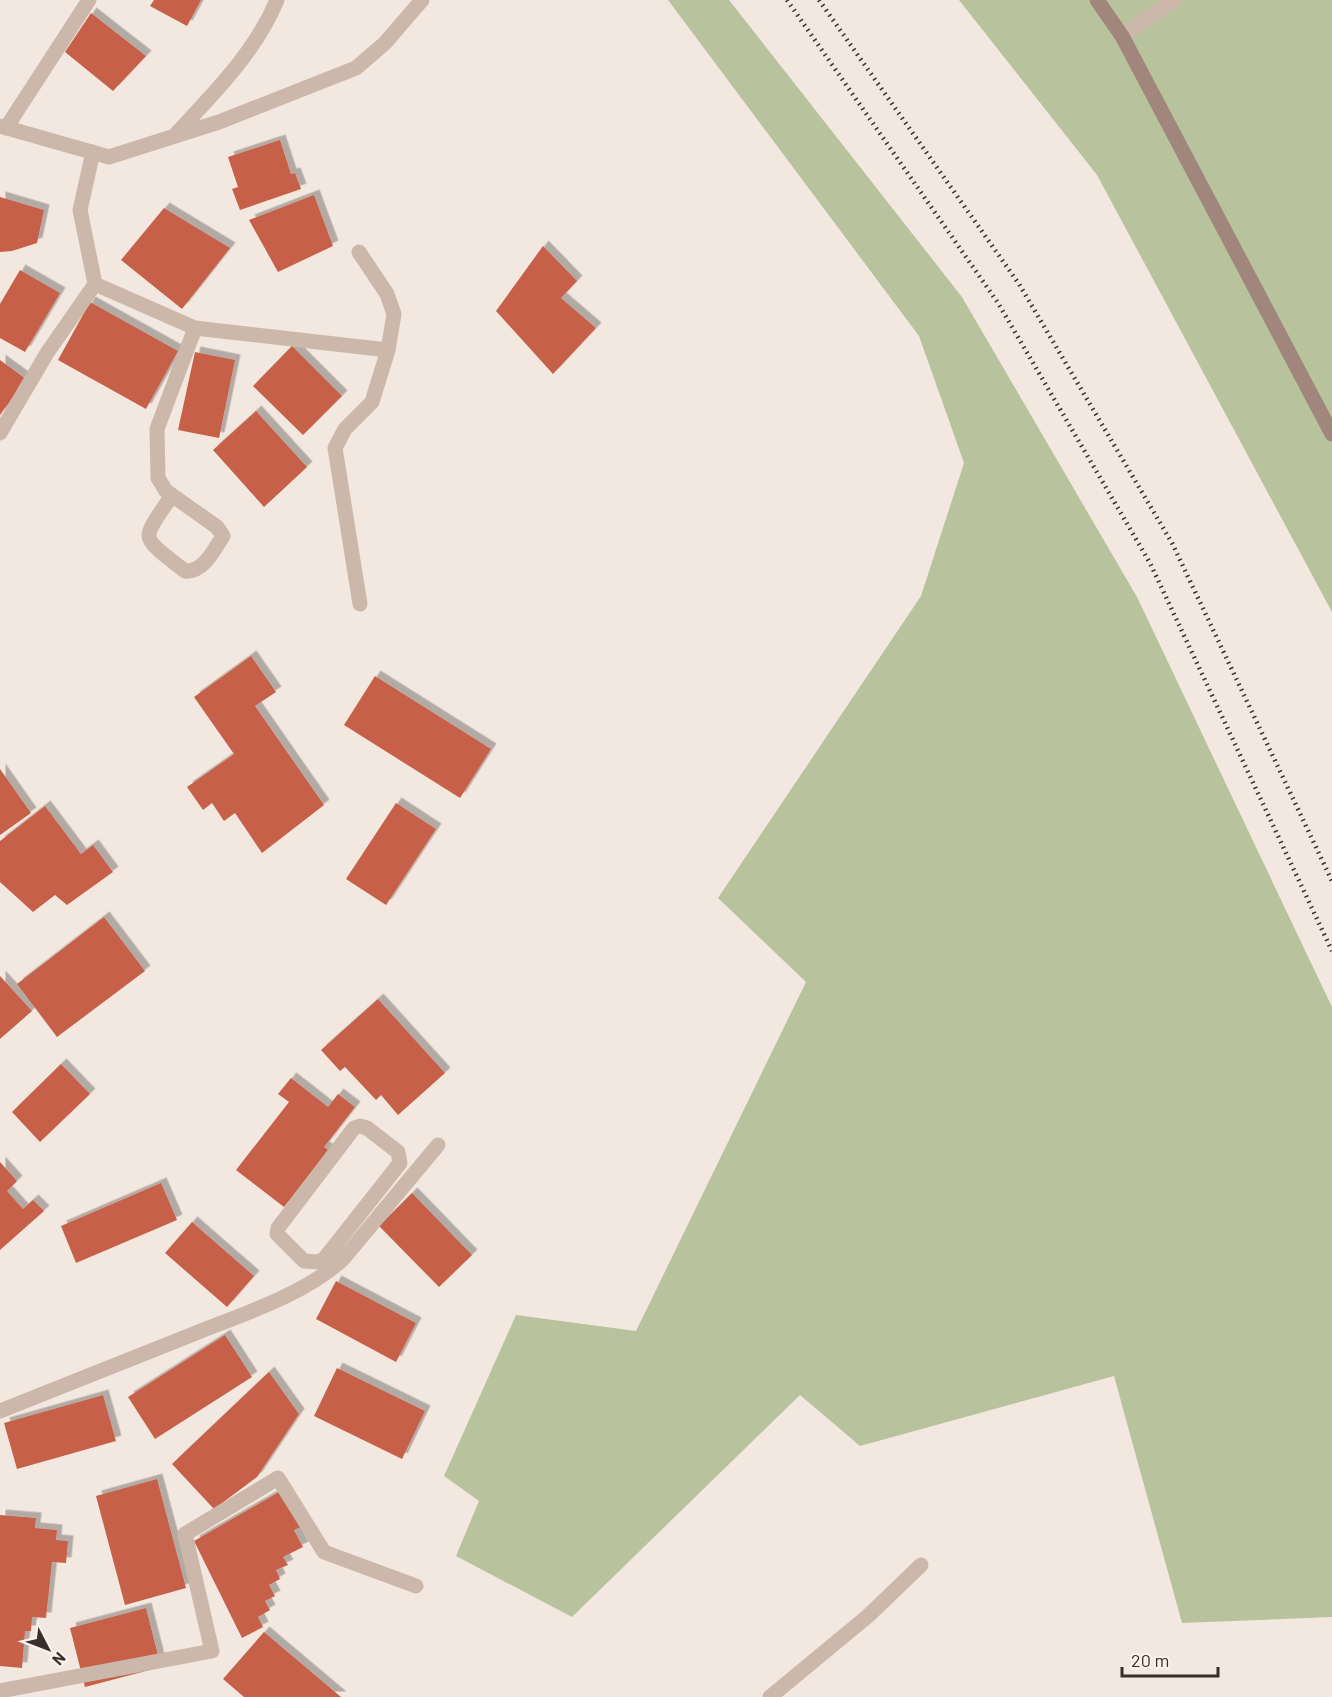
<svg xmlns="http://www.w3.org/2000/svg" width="1332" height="1697" font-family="Barlow,sans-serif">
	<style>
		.green { fill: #b8c39e }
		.building { fill: #c76048; filter: url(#shadow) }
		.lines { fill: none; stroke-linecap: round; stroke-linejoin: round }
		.street { stroke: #ccb8aa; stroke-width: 15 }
		.secondary { stroke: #a0867b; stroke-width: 15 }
		.rail { stroke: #392e2a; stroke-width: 4.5; stroke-dasharray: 1.5 4.5; stroke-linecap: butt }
	</style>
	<defs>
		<filter id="shadow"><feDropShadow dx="5.5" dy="-5.5" stdDeviation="0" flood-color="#0004"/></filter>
	</defs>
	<rect width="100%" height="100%" fill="#f3e8df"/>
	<!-- green -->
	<g class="green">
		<polygon points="668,0 729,0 962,297 1137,597 1332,1007 1332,1617 1182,1623 1114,1376 860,1446 800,1395 572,1617 456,1556 479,1501 444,1476 516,1315 636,1331 806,982 718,898 921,596 964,463 919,336"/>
		<polygon points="959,0 1332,0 1332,612 1097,175"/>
	</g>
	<!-- building -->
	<g class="building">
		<polygon points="154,0 201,0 187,26 150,6"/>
		<polygon points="91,13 146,56 113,91 65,52"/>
		<polygon points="280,140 291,174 295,173 301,189 240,210 232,189 238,187 228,157"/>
		<polygon points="314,195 333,246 278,272 249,220"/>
		<polygon points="0,197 44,210 37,243 12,251 0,252"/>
		<polygon points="164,208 230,248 182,309 121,260"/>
		<polygon points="543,246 577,281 561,298 596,328 553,374 496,311"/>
		<polygon points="20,270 60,293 25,352 0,338 0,304"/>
		<polygon points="90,302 178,351 146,409 58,360"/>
		<polygon points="292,346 342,396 303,435 253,386"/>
		<polygon points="195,352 235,360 219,438 178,430"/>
		<polygon points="0,360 26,379 0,415"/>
		<polygon points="256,411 307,467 264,507 213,450"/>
		<polygon points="251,656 276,692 255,706 324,805 262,853 235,813 224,821 212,803 203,810 187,787 234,754 194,697"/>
		<polygon points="375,676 491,749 460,798 344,725"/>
		<polygon points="0,769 31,813 0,835"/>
		<polygon points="396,803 436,829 386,905 346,879"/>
		<polygon points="45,806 81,854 93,845 113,872 67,905 55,895 33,912 0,882 0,841"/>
		<polygon points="104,917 145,971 57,1037 17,984"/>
		<polygon points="0,976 32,1011 0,1039"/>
		<polygon points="378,999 445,1073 398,1115 381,1095 376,1100 345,1067 340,1071 321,1050"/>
		<polygon points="61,1064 90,1094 40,1142 12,1112"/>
		<polygon points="291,1078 328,1107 338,1094 355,1107 324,1147 328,1150 284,1207 236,1170 289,1102 278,1094"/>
		<polygon points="0,1162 17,1181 7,1191 23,1209 33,1200 44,1211 0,1250"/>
		<polygon points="161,1183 177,1220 76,1263 61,1226"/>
		<polygon points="412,1193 472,1255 439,1287 379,1226"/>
		<polygon points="192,1222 254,1276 227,1307 165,1253"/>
		<polygon points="336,1281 416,1323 396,1362 316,1319"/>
		<polygon points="225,1335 252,1377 155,1439 128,1397"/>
		<polygon points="337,1368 425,1411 402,1459 314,1416"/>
		<polygon points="269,1372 299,1414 257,1477 214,1509 172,1464"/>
		<polygon points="103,1395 116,1441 17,1469 4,1423"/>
		<polygon points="157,1479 186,1588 125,1605 96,1496"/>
		<polygon points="279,1492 301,1527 294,1530 303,1547 283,1557 288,1565 276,1570 280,1579 269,1585 275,1596 265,1601 270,1610 258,1617 263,1627 242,1638 194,1541"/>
		<polygon points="0,1515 36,1518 35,1528 57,1530 56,1540 68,1541 66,1563 52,1562 46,1618 32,1617 31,1631 25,1631 22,1668 0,1666"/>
		<polygon points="146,1608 161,1667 85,1687 70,1628"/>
		<polygon points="264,1632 341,1697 244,1697 223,1679"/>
	</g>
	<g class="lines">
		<!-- street -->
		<g class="street">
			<polyline points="1122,36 1174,0"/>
			<polyline points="0,126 109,157 219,122 356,68 385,43 422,0"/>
			<polyline points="6,128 89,0"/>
			<path d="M175,135C213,94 255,53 277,0"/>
			<polyline points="93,152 80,210 95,284 195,328 388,350 372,402 345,429 335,448 360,604"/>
			<polyline points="359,252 387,294 394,314 388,350"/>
			<polyline points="0,433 47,353 95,284"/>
			<path d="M172,495C167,504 148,527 149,536C149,546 177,564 185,571C203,573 214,550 223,536L217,527L166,491L158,478L157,429L195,328"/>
			<polygon points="360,1126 367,1128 398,1152 400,1163 325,1258 319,1262 304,1261 277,1234 278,1228 354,1128"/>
			<path d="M0,1411C65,1385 131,1359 196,1333C243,1314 306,1294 343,1259L438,1145"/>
			<polyline points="0,1691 212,1651 185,1534 278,1478 324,1552 416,1586"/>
			<polyline points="770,1697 868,1616 921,1565"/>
		</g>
		<!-- secondary -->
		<polyline class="secondary" points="1097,0 1122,36 1332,434"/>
		<!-- rail -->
		<g class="rail">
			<polyline points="787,0 998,303 1150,563 1332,951"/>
			<polyline points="819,0 1019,284 1172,543 1332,881"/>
		</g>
	</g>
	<!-- north arrow -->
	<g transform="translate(48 1649) rotate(132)" stroke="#faf3eb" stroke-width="4.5" paint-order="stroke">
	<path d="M0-4.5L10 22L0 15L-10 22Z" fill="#392e2a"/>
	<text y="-9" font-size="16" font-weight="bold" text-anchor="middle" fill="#392e2a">N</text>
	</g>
	<!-- scale -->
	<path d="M1122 1667v9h96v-9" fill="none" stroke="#392e2a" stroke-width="3"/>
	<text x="1131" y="1667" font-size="18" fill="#392e2a" stroke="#faf3eb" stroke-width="4.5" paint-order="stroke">20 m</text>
</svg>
